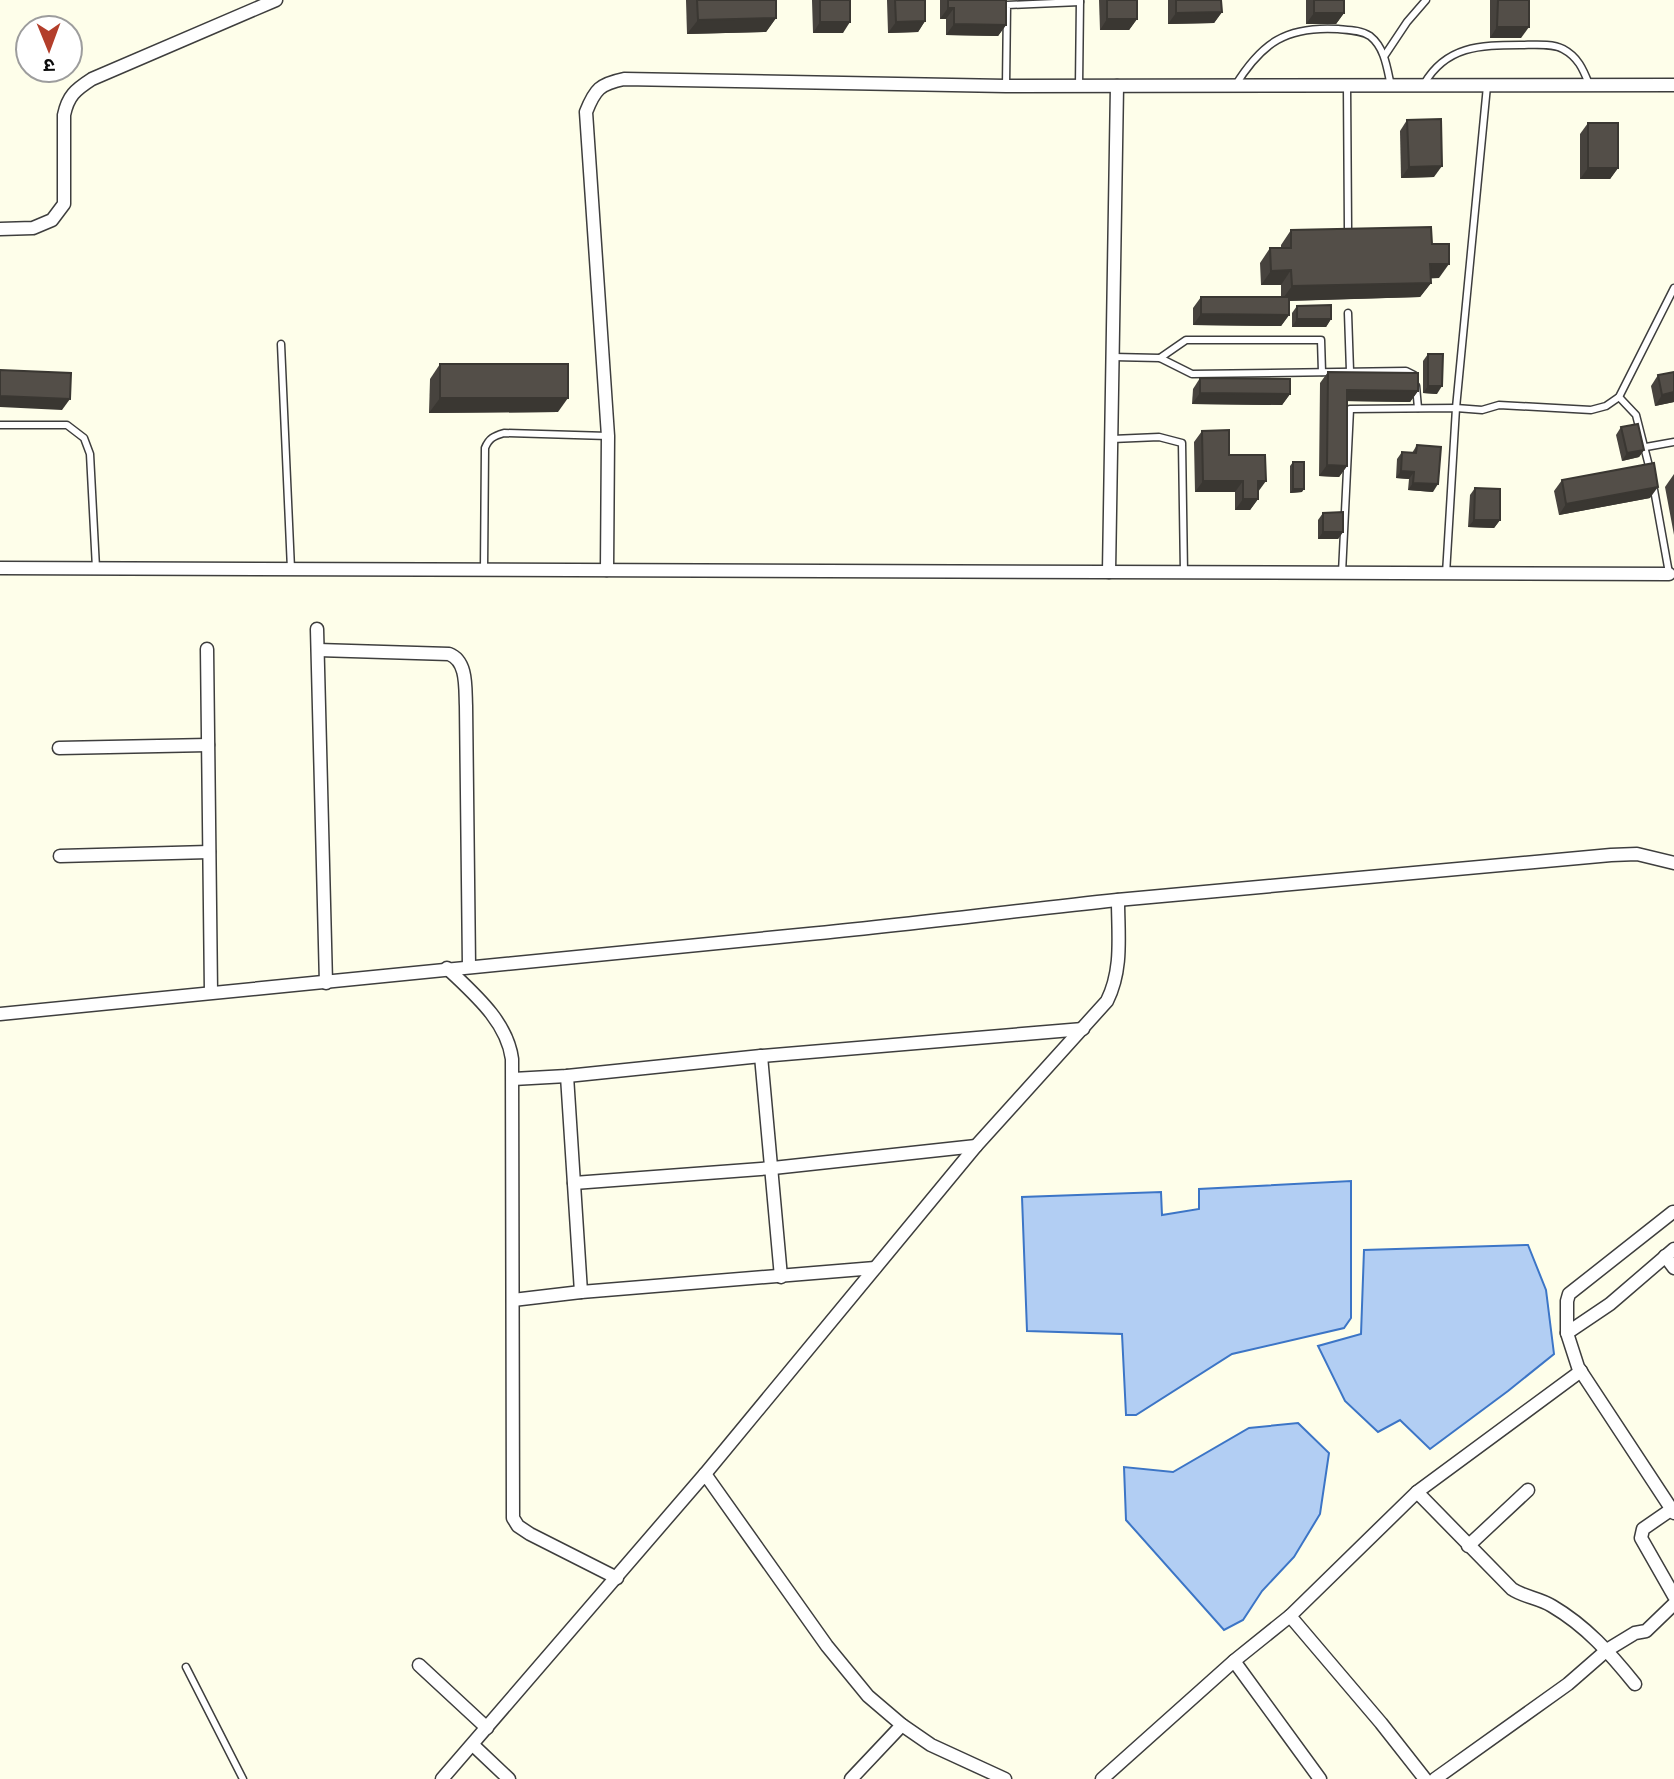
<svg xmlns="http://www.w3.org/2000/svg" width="1674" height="1779" font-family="'Noto Serif','Noto Sans Devanagari',serif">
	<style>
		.water { fill: #b2cef3; stroke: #3c75c6; stroke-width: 2 }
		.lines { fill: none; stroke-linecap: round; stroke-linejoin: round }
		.lane-casing { stroke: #3e3e3e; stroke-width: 9 }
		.street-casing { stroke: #3e3e3e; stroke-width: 15 }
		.lane { stroke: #fff; stroke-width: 6 }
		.street { stroke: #fff; stroke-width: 12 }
		.wall { fill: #47433e }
		.shaded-wall { fill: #3a3732 }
		.building { fill: #534e48; stroke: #3a3732; stroke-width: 2 }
	</style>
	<rect width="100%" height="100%" fill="#fefeea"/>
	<!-- water -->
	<g class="water">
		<polygon points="1351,1181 1351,1318 1344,1328 1232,1354 1136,1415 1126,1415 1122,1334 1027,1331 1022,1197 1161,1192 1162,1215 1199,1209 1199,1189"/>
		<polygon points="1528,1245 1546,1290 1554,1354 1508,1391 1430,1449 1400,1420 1378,1432 1345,1401 1318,1346 1361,1334 1364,1250"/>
		<polygon points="1298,1423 1329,1453 1320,1514 1294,1557 1262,1591 1243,1620 1224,1630 1126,1520 1124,1467 1173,1472 1249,1428"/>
	</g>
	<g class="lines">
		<!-- lane casing -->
		<g class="lane-casing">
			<g id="lane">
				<polyline points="1385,55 1407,22 1426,0"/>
				<path d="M1424,84C1446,46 1480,45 1520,45C1533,45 1552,43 1563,49C1578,57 1583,69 1589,84"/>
				<polyline points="1006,86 1007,5 1080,2"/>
				<polyline points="1079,86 1080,0"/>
				<path d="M1235,86C1262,42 1287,26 1338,29C1349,30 1361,30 1370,36C1385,48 1387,68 1391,86"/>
				<polyline points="1347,86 1348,229"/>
				<polyline points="1348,313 1350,371"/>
				<polyline points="281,344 291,569"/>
				<polyline points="1113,357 1160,358 1192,374 1406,371 1414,375"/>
				<polyline points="1160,358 1186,340 1321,340 1322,372"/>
				<polyline points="1416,386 1418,408"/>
				<polyline points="1619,397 1636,415 1650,470"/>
				<polyline points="0,425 67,425 84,438 90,454 96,568"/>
				<polyline points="1112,439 1159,437 1182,443 1184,573"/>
				<polyline points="1646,447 1674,442"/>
				<polyline points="1653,484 1669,573"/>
				<path d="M484,570L485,448C489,438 494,436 504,433L608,436"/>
				<polyline points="1342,573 1350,409 1456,408 1482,410 1499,405 1591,410 1606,406 1619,397 1674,288"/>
				<polyline points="1446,574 1456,408 1487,86"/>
				<polyline points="186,1667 243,1779"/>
			</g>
		</g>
		<!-- street casing -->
		<g class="street-casing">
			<g id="street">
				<path d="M0,229L33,228L52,220L64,204V115C68,96 75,90 92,79L276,0"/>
				<polyline points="0,568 1669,574"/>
				<path d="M607,570L608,436L586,112C595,89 600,84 624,79L1006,86L1674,85"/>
				<polyline points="1109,572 1117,86"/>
				<polyline points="317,629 326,983"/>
				<polyline points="207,649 211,992"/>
				<path d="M318,650L449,654C468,661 465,689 466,706L469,966"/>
				<polyline points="59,748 208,745"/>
				<polyline points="60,856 209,852"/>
				<path d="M447,968C473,993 507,1021 512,1059L513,1518L518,1526L530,1534L617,1578"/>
				<path d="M0,1014C270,986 540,961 809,934C912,924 1014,911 1117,900C1281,884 1446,870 1611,855L1637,854L1674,863"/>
				<polyline points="761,1056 781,1277"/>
				<polyline points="567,1076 581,1292"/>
				<polyline points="513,1079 567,1076 761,1056 1083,1029"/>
				<polyline points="574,1183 773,1168 976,1146"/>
				<polyline points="1673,1212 1569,1294 1567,1301 1567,1333 1578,1367 1674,1513"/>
				<polyline points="1665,1256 1674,1268"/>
				<polyline points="513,1300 581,1292 875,1268"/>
				<polyline points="1567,1333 1610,1304 1674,1249"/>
				<path d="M705,1474L976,1146L1107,1001C1123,969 1118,935 1118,900"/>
				<path d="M1417,1492L1512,1589C1524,1597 1539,1598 1552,1606C1586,1626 1610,1653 1635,1684"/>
				<polyline points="1672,1509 1643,1529 1641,1538 1674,1596"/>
				<polyline points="1468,1546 1528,1490"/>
				<polyline points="1290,1616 1381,1723 1425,1779"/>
				<polyline points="1234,1661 1320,1779"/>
				<polyline points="419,1665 487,1728"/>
				<polyline points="473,1745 509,1779"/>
				<polyline points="442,1779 705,1474 827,1646 868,1696 902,1725 931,1745 1005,1779"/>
				<polyline points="851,1779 902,1725"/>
				<polyline points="1102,1779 1234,1661 1290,1616 1417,1492 1581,1371"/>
				<polyline points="1435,1779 1568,1684 1607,1650 1635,1633 1646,1631 1674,1604"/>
			</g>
		</g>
		<!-- lane -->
		<use href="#lane" class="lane"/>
		<!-- street -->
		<use href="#street" class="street"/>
	</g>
	<!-- wall -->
	<g class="wall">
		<polygon points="686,0 776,0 776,18 766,32 687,34"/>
		<polygon points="812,0 850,0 843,33 813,33"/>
		<polygon points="887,0 925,0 925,21 918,32 888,33"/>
		<polygon points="940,0 1006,0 1006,25 998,36 946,35 946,19 940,19"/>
		<polygon points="1099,0 1137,0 1137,19 1129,30 1100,30"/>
		<polygon points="1168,0 1221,0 1222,12 1214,23 1168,24"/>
		<polygon points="1306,0 1344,0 1344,13 1336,24 1306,24"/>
		<polygon points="1490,0 1529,0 1521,38 1490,38"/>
		<polygon points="1407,120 1434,177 1401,178 1400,131"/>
		<polygon points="1588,123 1618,168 1610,179 1580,179 1580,134"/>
		<polygon points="1291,230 1432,244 1439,278 1430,278 1431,283 1420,297 1289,301 1289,315 1281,326 1193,325 1193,308 1201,297 1281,297 1281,285 1261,285 1260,263 1270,248 1281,248 1281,245"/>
		<polygon points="1297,306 1331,319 1326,327 1292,327 1292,313"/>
		<polygon points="1428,354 1437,394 1423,393 1423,361"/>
		<polygon points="440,364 558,412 429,413 430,379"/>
		<polygon points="1328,372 1418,391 1410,402 1347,401 1347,466 1339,477 1319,476 1320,383"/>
		<polygon points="1674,372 1674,402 1655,406 1651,386 1658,375"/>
		<polygon points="1200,378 1290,394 1282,405 1192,404 1193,389"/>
		<polygon points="1621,427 1644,450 1639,457 1622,461 1616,435"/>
		<polygon points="1202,431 1229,455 1258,492 1258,499 1250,510 1235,510 1235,492 1195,492 1194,442"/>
		<polygon points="1417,445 1433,492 1408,490 1409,479 1396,478 1397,459 1402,452 1412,453"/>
		<polygon points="1293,462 1302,492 1290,493 1290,466"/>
		<polygon points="1674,474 1674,535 1665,487"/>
		<polygon points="1562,480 1650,498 1559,515 1554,491"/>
		<polygon points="1475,488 1500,520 1494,528 1468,527 1470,495"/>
		<polygon points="1323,513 1343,532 1338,539 1318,539 1318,520"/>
	</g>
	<!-- shaded-wall -->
	<g class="shaded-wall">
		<polygon points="948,8 954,8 946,19 940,19"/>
		<polygon points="1222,12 1214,23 1168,24 1176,13"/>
		<polygon points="1314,13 1344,13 1336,24 1306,24"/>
		<polygon points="776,18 766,32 687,34 698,20"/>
		<polygon points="1107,19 1137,19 1129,30 1100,30"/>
		<polygon points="925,21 918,32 888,33 896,22"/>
		<polygon points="820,22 850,22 843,33 813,33"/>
		<polygon points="954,24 1006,25 998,36 946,35"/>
		<polygon points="1497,27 1529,27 1521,38 1490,38"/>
		<polygon points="1442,166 1434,177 1401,178 1409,167"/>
		<polygon points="1588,168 1618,168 1610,179 1580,179"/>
		<polygon points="1430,264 1449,264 1439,278 1420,279"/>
		<polygon points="1291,270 1281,285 1261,285 1271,271"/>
		<polygon points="1431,283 1420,297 1281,301 1292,286"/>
		<polygon points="1201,314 1289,315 1281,326 1193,325"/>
		<polygon points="1297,319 1331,319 1326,327 1292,327"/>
		<polygon points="1428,386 1442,386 1437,394 1423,393"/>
		<polygon points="1347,390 1418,391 1410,402 1340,401"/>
		<polygon points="1674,392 1674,402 1655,406 1662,395"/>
		<polygon points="1200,393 1290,394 1282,405 1192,404"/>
		<polygon points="0,396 70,399 62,410 0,407"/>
		<polygon points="440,398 568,398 558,412 429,413"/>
		<polygon points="1644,450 1639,457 1622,461 1627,453"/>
		<polygon points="1327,465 1347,466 1339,477 1319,476"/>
		<polygon points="1401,471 1414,472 1409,479 1396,478"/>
		<polygon points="1203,481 1243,481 1235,492 1195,492"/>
		<polygon points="1258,481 1266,481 1258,492"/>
		<polygon points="1413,483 1438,484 1433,492 1408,490"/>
		<polygon points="1658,487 1650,498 1559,515 1566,504"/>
		<polygon points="1293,489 1304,489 1302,492 1290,493"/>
		<polygon points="1243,499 1258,499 1250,510 1235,510"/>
		<polygon points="1474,520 1500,520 1494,528 1468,527"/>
		<polygon points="1323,532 1343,532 1338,539 1318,539"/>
	</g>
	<!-- building -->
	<g class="building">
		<polygon points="697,0 776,0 776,18 698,20"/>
		<rect x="820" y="0" width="30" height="22"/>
		<polygon points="895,0 925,0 925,21 896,22"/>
		<polygon points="948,0 1006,0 1006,25 954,24 954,8 948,8"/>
		<rect x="1107" y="0" width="30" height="19"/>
		<polygon points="1176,0 1221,0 1222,12 1176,13"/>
		<rect x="1314" y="0" width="30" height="13"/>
		<polygon points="1498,0 1529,0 1529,27 1497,27"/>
		<polygon points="1441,119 1442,166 1409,167 1407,120"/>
		<rect x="1588" y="123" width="30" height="45"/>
		<polygon points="1431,227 1432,244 1449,244 1449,264 1430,264 1431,283 1292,286 1291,270 1271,271 1270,248 1291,248 1291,230"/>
		<polygon points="1201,297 1289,297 1289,315 1201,314"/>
		<polygon points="1331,305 1331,319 1297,319 1297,306"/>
		<polygon points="1428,354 1443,354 1442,386 1428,386"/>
		<rect x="440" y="364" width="128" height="34"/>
		<polygon points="0,370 71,373 70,399 0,396"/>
		<polygon points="1328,372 1418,373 1418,391 1347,390 1347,466 1327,465"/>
		<polygon points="1674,372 1674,392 1662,395 1658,375"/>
		<polygon points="1200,378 1290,379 1290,394 1200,393"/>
		<polygon points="1638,424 1644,450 1627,453 1621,427"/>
		<polygon points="1229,430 1229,455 1265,455 1266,481 1258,481 1258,499 1243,499 1243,481 1203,481 1202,431"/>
		<polygon points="1417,445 1441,447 1438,484 1413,483 1414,472 1401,471 1402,452 1416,453"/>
		<rect x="1293" y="462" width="11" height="27"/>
		<polygon points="1654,463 1658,487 1566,504 1562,480"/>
		<polygon points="1475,488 1500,489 1500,520 1474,520"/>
		<polygon points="1343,512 1343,532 1323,532 1323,513"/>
	</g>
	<!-- north arrow -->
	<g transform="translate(49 49) rotate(179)"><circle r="33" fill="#ffffff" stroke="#9d9d9d" stroke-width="2"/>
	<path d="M0-5L12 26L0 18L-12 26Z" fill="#b33e2b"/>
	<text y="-10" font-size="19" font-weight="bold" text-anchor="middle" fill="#0b0b0b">उ</text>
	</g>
</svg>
